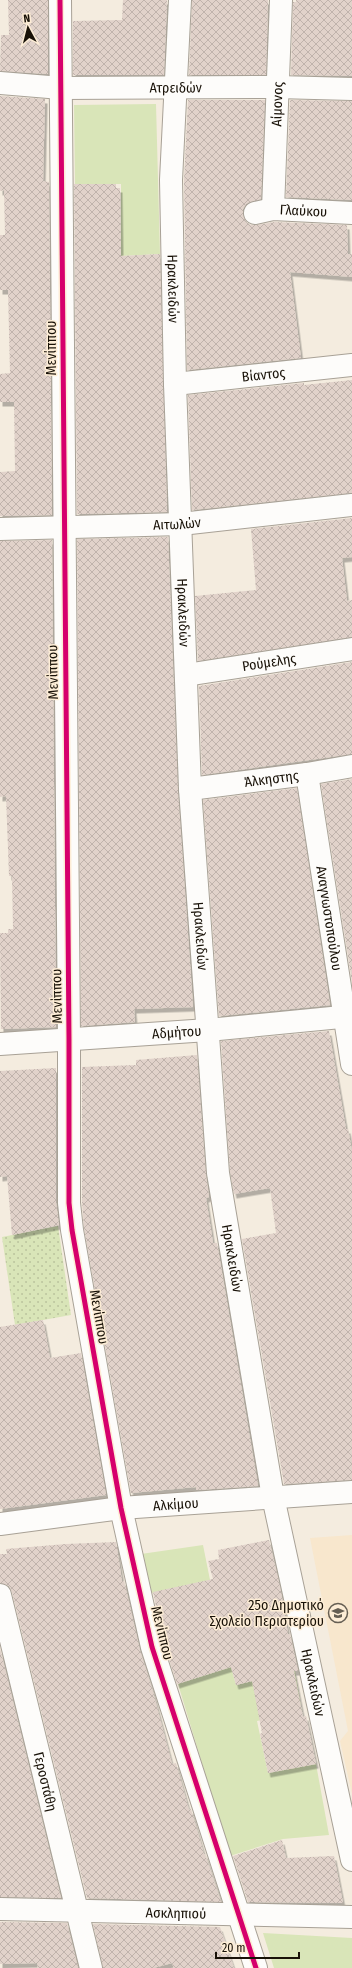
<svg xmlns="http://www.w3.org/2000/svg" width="352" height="1968" font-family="'Fira Sans Condensed',sans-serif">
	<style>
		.built { fill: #f8e7cd }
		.park { fill: #d9e5b8 }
		.garden { fill: url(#garden-dots) }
		.building { fill: url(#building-cross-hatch); filter: url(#shadow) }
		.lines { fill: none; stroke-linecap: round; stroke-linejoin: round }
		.minor-casing { stroke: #a8a196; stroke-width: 24 }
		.tertiary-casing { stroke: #a8a196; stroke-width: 24 }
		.minor { stroke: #fdfcfa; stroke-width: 22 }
		.tertiary { stroke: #fdfcfa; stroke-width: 22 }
		.cycleway-casing { stroke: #fdedd6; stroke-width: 8 }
		.cycleway { stroke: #d6006c; stroke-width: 5 }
		.labels { text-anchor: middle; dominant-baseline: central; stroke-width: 3; stroke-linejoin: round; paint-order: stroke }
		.street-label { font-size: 14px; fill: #181107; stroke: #fdedd6 }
		.poi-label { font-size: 14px; fill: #181107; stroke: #fdedd6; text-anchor: end }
	</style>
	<defs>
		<pattern id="garden-dots" width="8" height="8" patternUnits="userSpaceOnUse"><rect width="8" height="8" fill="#d9e5b8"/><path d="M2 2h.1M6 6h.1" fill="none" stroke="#bac39d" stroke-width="1.8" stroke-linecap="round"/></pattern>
		<pattern id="building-cross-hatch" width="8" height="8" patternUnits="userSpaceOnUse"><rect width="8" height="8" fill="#e1d2ca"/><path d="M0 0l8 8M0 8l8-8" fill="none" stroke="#c0b3ac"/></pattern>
		<filter id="shadow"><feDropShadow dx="2.5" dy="4.5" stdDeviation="0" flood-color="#0004"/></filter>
	</defs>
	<rect width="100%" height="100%" fill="#f4ecdf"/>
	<!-- built -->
	<polygon class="built" points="352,1535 352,1794 340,1741 348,1731 310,1538"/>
	<!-- park -->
	<g class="park">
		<polygon points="156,104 160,254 121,256 121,184 75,184 74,105"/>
		<polygon points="203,1545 210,1580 152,1593 141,1554"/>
		<polygon points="231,1667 236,1685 295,1671 302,1712 257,1721 268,1773 316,1764 329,1835 283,1839 230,1856 178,1684"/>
		<polygon points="263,1933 352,1938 352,1968 274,1968"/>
	</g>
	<!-- garden -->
	<polygon class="garden" points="58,1226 71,1315 15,1325 2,1237"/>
	<!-- building -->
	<g class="building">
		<polygon points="8,0 48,0 48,74 0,71 1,35 9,35"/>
		<polygon points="123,0 167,0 164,75 73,75 73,21 122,20"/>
		<polygon points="192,0 268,0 266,75 189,75"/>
		<polygon points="296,0 352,0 352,76 291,75 293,2 296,2"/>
		<polygon points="0,96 45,99 43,181 49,182 52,515 0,516 0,472 15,471 14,402 0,402 0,374 10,373 8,290 0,290 0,235 5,235 4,190 0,191"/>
		<polygon points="188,100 265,100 261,199 246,204 243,209 243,215 246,222 251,225 257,225 274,222 347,225 348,254 352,254 352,277 290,272 301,358 187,370 184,180"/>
		<polygon points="290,100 352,101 352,200 286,197"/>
		<polygon points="74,184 116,184 116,188 120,188 121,256 160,254 167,512 77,514"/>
		<polygon points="352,380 352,493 192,510 188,395 304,383 304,385"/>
		<polygon points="352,518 352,557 342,558 347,601 352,600 352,637 198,661 195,596 256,590 251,529"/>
		<polygon points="168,537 178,790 193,1007 134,1009 135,1022 81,1026 77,539"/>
		<polygon points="52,540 56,1027 1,1029 0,933 8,933 8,929 13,929 12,876 9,876 6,796 0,797 0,541"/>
		<polygon points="352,662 352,754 202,775 199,686"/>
		<polygon points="352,779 352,982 321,784"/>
		<polygon points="297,788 330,1005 219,1016 203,800"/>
		<polygon points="329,1031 346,1129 348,1129 352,1151 352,1480 284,1484 242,1239 276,1233 270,1188 234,1194 230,1172 221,1041"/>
		<polygon points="197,1055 206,1174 209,1197 206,1198 213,1243 217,1243 258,1486 196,1490 196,1487 131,1493 84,1228 82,1202 82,1067 136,1065 136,1060"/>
		<polygon points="56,1068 56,1203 59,1225 12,1235 7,1176 0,1177 0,1071"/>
		<polygon points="43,1320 50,1358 81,1353 106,1495 0,1509 0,1327"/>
		<polygon points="269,1540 280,1586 288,1634 290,1634 298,1671 294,1671 303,1717 306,1716 316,1764 268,1773 260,1734 262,1733 252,1681 236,1685 231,1667 177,1684 164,1644 153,1592 213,1579 208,1561 219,1559 218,1550"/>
		<polygon points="116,1542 122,1581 124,1581 140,1650 153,1692 172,1764 176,1763 189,1810 191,1809 204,1854 205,1854 221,1902 87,1898 12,1592 9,1586 0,1583 0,1554 7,1554 6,1549 66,1544"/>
		<polygon points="0,1648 61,1898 0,1897"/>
		<polygon points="282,1840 286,1858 334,1856 343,1903 248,1902 233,1856"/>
		<polygon points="0,1922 67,1923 78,1968 38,1968 37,1963 0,1964"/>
		<polygon points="93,1924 220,1927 234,1968 174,1968 172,1963 153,1968 103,1968"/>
	</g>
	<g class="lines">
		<!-- minor casing -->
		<g class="minor-casing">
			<g id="minor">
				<polyline points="60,0 69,1039 69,1203 72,1230 121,1508 152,1647 256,1968"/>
				<path id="s1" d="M180,0L171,180L175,384L190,789L218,1173L273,1497L352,1860"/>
				<path id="s2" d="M0,83L61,88L277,87L352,89"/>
				<path id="s3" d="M273,209L281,0"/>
				<path id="s4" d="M255,213L273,209L352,213"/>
				<path id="s5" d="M175,384L352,365"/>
				<path id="s6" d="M0,529L181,524L352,505"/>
				<path id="s7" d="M186,675L352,649"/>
				<path id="s8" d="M307,774L352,1064"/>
				<path id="s9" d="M190,789L307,774L352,766"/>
				<path id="s10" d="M0,1524L121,1508L352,1492"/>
				<path id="s11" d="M0,1595L91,1968"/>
				<path id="s12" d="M0,1909L352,1917"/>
			</g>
		</g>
		<!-- tertiary casing -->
		<g class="tertiary-casing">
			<g id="tertiary">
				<path id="s13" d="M0,1044L208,1030L352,1016"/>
			</g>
		</g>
		<!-- minor -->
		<use href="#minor" class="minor"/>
		<!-- tertiary -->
		<use href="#tertiary" class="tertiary"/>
		<!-- cycleway casing -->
		<g class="cycleway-casing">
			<polyline id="cycleway" points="60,0 69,1039 69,1203 72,1230 121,1508 152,1647 256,1968"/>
		</g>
		<!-- cycleway -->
		<use href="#cycleway" class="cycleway"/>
	</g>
	<!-- icons -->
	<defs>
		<g id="school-ring" transform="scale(1)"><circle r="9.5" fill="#fdedd6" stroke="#655e53" stroke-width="1.5"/><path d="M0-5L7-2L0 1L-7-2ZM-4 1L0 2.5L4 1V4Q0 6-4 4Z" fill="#655e53"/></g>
	</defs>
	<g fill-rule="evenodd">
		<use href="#school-ring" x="338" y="1613"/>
	</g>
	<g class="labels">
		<!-- street labels -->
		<g class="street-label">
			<text stroke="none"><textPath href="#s2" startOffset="176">Ατρειδών</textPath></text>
			<text stroke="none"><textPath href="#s3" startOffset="105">Αίμονος</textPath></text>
			<text stroke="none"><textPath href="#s4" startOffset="49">Γλαύκου</textPath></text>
			<text stroke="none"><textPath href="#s1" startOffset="289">Ηρακλειδών</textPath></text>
			<text transform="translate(51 348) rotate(-90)">Μενίππου</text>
			<text stroke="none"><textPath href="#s5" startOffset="89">Βίαντος</textPath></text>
			<text stroke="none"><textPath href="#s6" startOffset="177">Αιτωλών</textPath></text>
			<text stroke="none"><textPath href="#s1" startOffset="613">Ηρακλειδών</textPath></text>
			<text stroke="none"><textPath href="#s7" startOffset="84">Ρούμελης</textPath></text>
			<text transform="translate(53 672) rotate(-91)">Μενίππου</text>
			<text stroke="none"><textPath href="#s9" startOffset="82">Άλκηστης</textPath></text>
			<text stroke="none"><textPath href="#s8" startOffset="146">Αναγνωστοπούλου</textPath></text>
			<text stroke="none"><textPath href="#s1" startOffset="937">Ηρακλειδών</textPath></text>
			<text transform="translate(57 996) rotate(-91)">Μενίππου</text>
			<text stroke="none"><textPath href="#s13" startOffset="177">Αδμήτου</textPath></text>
			<text stroke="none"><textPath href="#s1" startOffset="1261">Ηρακλειδών</textPath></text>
			<text transform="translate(99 1317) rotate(80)">Μενίππου</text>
			<text stroke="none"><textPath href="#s10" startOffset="177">Αλκίμου</textPath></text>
			<text transform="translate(162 1633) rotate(76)">Μενίππου</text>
			<text stroke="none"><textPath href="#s1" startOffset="1693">Ηρακλειδών</textPath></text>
			<text stroke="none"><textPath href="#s11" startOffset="192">Γεροστάθη</textPath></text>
			<text stroke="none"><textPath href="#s12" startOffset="176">Ασκληπιού</textPath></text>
		</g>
		<!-- poi labels -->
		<g class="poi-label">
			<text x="324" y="1605">25ο Δημοτικό<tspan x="324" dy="16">Σχολείο Περιστερίου</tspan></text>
		</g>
	</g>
	<!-- north arrow -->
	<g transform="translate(28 28) rotate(353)" stroke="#fdedd6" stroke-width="3" paint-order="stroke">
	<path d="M0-3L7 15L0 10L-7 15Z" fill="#181107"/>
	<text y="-6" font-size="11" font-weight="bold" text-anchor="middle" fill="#181107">N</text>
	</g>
	<!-- scale -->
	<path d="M216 1952v6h83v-6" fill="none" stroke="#181107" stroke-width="2"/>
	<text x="222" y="1952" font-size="12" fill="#181107" stroke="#fdedd6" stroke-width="3" paint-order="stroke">20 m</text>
</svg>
